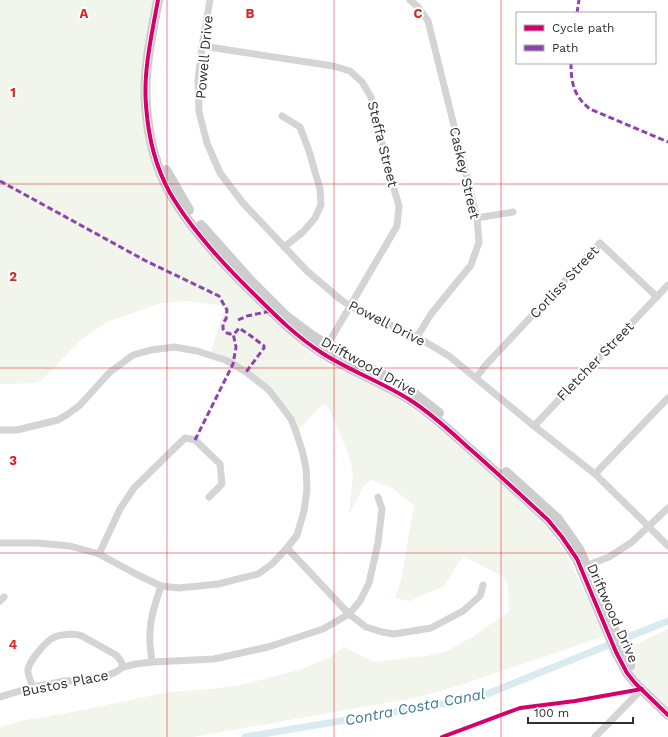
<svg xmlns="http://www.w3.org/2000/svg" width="668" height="737" font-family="'Work Sans',sans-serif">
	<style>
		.green { fill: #f1f5ec }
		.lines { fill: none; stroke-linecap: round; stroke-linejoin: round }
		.canal { stroke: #d9eaf1; stroke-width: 7 }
		.street { stroke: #d4d4d4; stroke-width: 7 }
		.secondary { stroke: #cdcdcd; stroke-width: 10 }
		.quiet { stroke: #8e44ad; stroke-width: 3; stroke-dasharray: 6 3; stroke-linecap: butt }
		.cycleway-casing { stroke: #fff; stroke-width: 6 }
		.cycleway { stroke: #d6006c; stroke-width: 4 }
		.grid { fill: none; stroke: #d62828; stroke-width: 1; stroke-opacity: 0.55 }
		.labels { text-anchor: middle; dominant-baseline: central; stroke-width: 4; stroke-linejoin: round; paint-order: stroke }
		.street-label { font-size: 14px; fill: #2f2f2f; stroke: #fff }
		.water-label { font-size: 15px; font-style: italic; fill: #3e7790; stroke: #fff }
		.grid-label { font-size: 13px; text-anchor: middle; font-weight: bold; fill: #d62828; stroke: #fff; stroke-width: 4; stroke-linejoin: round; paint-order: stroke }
	</style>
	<rect width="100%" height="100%" fill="#fff"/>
	<!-- green -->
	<g class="green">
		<polygon points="0,0 155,0 146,50 151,156 219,264 256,304 278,325 307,348 306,350 333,367 382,390 410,407 444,433 473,458 538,518 554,536 569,560 605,636 467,683 419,697 193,737 0,737 0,727 25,720 67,713 169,692 213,689 245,684 302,669 332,656 343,647 374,662 427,656 447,651 474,636 509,611 508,586 504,577 463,556 444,586 410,601 395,598 401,580 414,505 392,488 371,480 363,486 356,502 349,514 353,473 349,456 331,412 324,403 296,432 269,390 246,372 210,355 223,312 226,310 218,305 188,301 161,303 107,322 80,341 43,379 35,383 10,384 0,384"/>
		<polygon points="668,629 668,715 642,689 631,669 623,650"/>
	</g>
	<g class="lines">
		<!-- canal -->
		<polyline class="canal" points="245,737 477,698 668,621"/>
		<!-- street -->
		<g class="street">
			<polyline points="210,0 202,46 198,80 199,112 207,143 220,173 243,203 307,271 340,299 350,306 371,317 384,322 417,337 449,356 534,426 595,474 639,517 668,546"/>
			<polyline points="410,0 418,7 428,21 477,218 479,242 471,265 431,314 417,337"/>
			<polyline points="202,46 333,66 350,71 362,82 371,97 386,161 399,206 397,226 325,349"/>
			<polyline points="282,116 300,127 309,151 320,189 321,205 315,218 303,232 284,247"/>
			<polyline points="477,218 513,212"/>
			<polyline points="476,378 484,367 600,243 657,297"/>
			<polyline points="534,426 668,285"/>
			<polyline points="0,430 17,430 58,420 68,414 80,405 110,372 133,355 151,350 174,347 197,351 225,360 233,364 246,372 269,390 291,419 296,432 302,450 306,468 307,489 304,511 297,535 287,548 272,564 258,574 218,584 179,588 161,586 136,574 99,554 70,546 37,543 0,543"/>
			<polyline points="595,474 668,398"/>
			<polyline points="287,548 349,614 366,627 382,632 394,634 431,628 463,611 480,596 483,585"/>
			<polyline points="99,554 120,509 134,488 185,438 195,440 220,464 222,484 209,497"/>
			<polyline points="583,567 609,557 632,542 668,508"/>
			<polyline points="0,601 4,597"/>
			<path d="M152,662C151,652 149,642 150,633C150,617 156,602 161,586"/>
			<path d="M33,687C31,682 27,674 28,669C30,660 44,644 51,639C58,634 75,633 82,636L116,655L121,661L123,667"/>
			<polyline points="0,697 33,687 65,681 83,680 106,676 116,672 123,667 136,664 152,662 214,659 268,647 323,629 349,614 360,601 369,583 378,543 382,509 378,497"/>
			<polyline points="595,737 642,689"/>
		</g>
		<!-- secondary -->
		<g class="secondary">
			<path d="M158,0C152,33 143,72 146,105C148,135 155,166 170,193C192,231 224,265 256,296C277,317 297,337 322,353C350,371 382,382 410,400C431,413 451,432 470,449C496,472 522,496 548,520L562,537L577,559L616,652L627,673L635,683L668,715"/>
			<polyline points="166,170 189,210"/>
			<polyline points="201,225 251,281 286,316 310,334 340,354 380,373 412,392 439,413"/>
			<polyline points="506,472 558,519 579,549 630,666"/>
		</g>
		<!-- quiet -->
		<g class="quiet">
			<polyline points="577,13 579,0"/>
			<path d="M571,63C571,84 574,96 590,109L668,142"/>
			<polyline points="0,181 146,261 219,296 227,310 226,319 223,323 223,329 227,333 230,334 236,332 239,328 251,336 264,346 264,348 246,372"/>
			<polyline points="238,320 247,316 271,311"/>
			<polyline points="195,440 233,364 236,347 233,333"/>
		</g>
		<!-- cycleway casing -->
		<g class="cycleway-casing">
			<g id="cycleway">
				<path d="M158,0C152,33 143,72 146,105C148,135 155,166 170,193C192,231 224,265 256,296C277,317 297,337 322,353C350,371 382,382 410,400C431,413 451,432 470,449C496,472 522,496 548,520L562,537L577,559L616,652L627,673L635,683L668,715"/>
				<polyline points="442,737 520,708 575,701 642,689"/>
			</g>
		</g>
		<!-- cycleway -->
		<use href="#cycleway" class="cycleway"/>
	</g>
	<!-- grid -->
	<path class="grid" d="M167,0V737M334,0V737M501,0V737M0,184H668M0,368H668M0,553H668"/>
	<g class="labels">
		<!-- street labels -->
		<g class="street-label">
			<text transform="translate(204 57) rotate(-85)">Powell Drive</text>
			<text transform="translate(383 144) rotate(76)">Steffa Street</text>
			<text transform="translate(465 173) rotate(77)">Caskey Street</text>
			<text transform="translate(564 282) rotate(-47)">Corliss Street</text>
			<text transform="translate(387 323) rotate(27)">Powell Drive</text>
			<text transform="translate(595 361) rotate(-46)">Fletcher Street</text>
			<text transform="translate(369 366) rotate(29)">Driftwood Drive</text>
			<text transform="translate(613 613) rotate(66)">Driftwood Drive</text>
			<text transform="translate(65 683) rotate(-11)">Bustos Place</text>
		</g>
		<!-- water labels -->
		<g class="water-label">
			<text transform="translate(415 707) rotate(-11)">Contra Costa Canal</text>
		</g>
	</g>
	<g class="grid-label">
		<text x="84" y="18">A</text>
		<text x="250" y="18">B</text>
		<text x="418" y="18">C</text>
		<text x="13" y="97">1</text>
		<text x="13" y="281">2</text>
		<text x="13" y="465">3</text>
		<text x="13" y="649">4</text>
	</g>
	<!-- legend -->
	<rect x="516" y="12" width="140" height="52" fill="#ffffff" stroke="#acacac"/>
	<rect x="524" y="25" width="20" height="6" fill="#d6006c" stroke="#acacac"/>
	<text x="552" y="32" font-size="12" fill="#2f2f2f">Cycle path</text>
	<rect x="524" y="45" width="20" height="6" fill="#8e44ad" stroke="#acacac"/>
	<text x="552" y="52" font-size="12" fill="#2f2f2f">Path</text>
	<!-- scale -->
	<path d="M528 717v6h105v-6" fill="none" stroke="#2f2f2f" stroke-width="2"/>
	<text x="534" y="717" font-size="12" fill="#2f2f2f" stroke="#ffffff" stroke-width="3" paint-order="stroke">100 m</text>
</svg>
